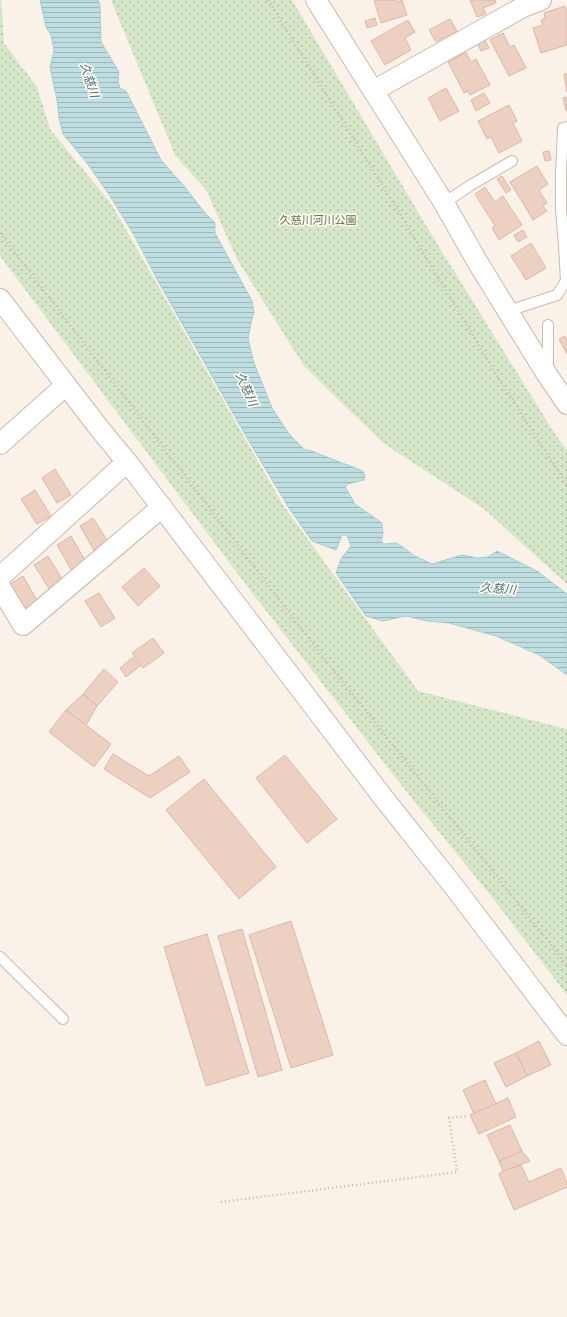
<svg xmlns="http://www.w3.org/2000/svg" width="567" height="1317" font-family="Manrope,'Noto Sans JP',sans-serif">
	<style>
		.grass { fill: url(#grass-dots) }
		.water { fill: url(#water-rules); stroke: #a6ced2 }
		.building { fill: #ecd1c3; stroke: #ddb7a5 }
		.lines { fill: none; stroke-linecap: round; stroke-linejoin: round }
		.lane-casing { stroke: #cbbaaf; stroke-width: 12 }
		.street-casing { stroke: #cbbaaf; stroke-width: 22 }
		.path { stroke: #d1b4a6; stroke-width: 2.5; stroke-dasharray: 1 3; stroke-linecap: butt }
		.lane { stroke: #fff; stroke-width: 10 }
		.street { stroke: #fff; stroke-width: 20 }
		.labels { text-anchor: middle; dominant-baseline: central; stroke-width: 3.5; stroke-linejoin: round; paint-order: stroke }
		.park-label { font-size: 11px; fill: #5c7a4b; stroke: #fdf6ee }
		.water-label { font-size: 12px; font-style: italic; fill: #47757b; stroke: #fdf6ee }
	</style>
	<defs>
		<pattern id="grass-dots" width="8" height="8" patternUnits="userSpaceOnUse"><rect width="8" height="8" fill="#d6e6c8"/><path d="M2 2h.1M6 6h.1" fill="none" stroke="#b2bda5" stroke-width="1.8" stroke-linecap="round"/></pattern>
		<pattern id="water-rules" width="6" height="5" patternUnits="userSpaceOnUse"><rect width="6" height="5" fill="#bedee1"/><path d="M0 2.5h6" fill="none" stroke="#9fb7b9"/></pattern>
	</defs>
	<rect width="100%" height="100%" fill="#faf2e8"/>
	<!-- grass -->
	<g class="grass">
		<polygon points="0,0 1,0 4,43 37,87 50,129 112,205 283,505 418,691 567,729 567,995 492,897 409,795 250,590 0,256"/>
		<polygon points="111,0 292,0 436,242 555,434 567,450 567,584 484,509 383,443 304,366 238,261 206,190 175,155"/>
	</g>
	<!-- water -->
	<polygon class="water" points="40,0 98,0 100,5 101,42 119,72 118,81 120,88 126,91 161,160 184,186 205,213 215,223 215,233 252,301 254,312 251,323 248,339 254,363 272,408 289,434 305,450 309,450 363,471 365,475 364,480 348,484 345,487 355,504 382,523 383,533 381,541 384,544 397,543 415,556 432,564 462,555 477,558 488,557 497,551 537,571 567,594 567,675 539,655 496,636 449,623 427,621 406,616 383,621 366,616 336,573 341,559 351,546 347,535 342,535 336,550 312,541 289,508 250,443 158,281 134,235 110,196 87,163 63,134 59,118 57,100 50,67 54,50 51,35 46,27"/>
	<!-- building -->
	<g class="building">
		<polygon points="374,0 396,0 397,2 402,0 407,15 381,23"/>
		<polygon points="470,0 495,0 496,3 483,8 486,14 477,17"/>
		<polygon points="565,6 567,11 567,45 541,53 533,28 543,25 541,20 545,18 544,13"/>
		<polygon points="375,18 377,25 367,28 365,21"/>
		<polygon points="450,19 457,31 436,42 429,30"/>
		<polygon points="408,20 415,32 405,38 411,50 385,65 371,41"/>
		<polygon points="503,33 510,47 514,45 526,68 509,76 490,40"/>
		<polygon points="485,40 489,48 481,51 477,43"/>
		<polygon points="466,52 471,62 476,59 490,85 470,95 468,91 464,93 448,62"/>
		<polygon points="564,74 567,74 567,92"/>
		<polygon points="446,88 459,111 440,121 428,98"/>
		<polygon points="484,93 490,103 476,111 471,100"/>
		<polygon points="567,97 567,111 566,111 563,98"/>
		<polygon points="509,105 517,121 513,123 522,141 499,153 491,137 487,139 478,121"/>
		<polygon points="549,151 551,160 545,161 543,152"/>
		<polygon points="537,166 548,184 539,190 547,203 543,206 547,211 533,220 510,182"/>
		<polygon points="502,176 511,190 506,193 497,179"/>
		<polygon points="485,187 495,202 503,196 522,225 499,240 492,228 495,226 475,194"/>
		<polygon points="523,230 527,237 518,242 514,235"/>
		<polygon points="531,243 546,268 526,280 511,256"/>
		<polygon points="565,336 567,341 567,354 559,339"/>
		<polygon points="55,469 71,495 57,503 42,478"/>
		<polygon points="35,490 51,516 37,524 21,499"/>
		<polygon points="93,518 109,543 95,552 80,526"/>
		<polygon points="71,536 86,562 72,571 57,545"/>
		<polygon points="48,556 64,582 50,590 34,565"/>
		<polygon points="144,568 160,586 138,606 122,587"/>
		<polygon points="23,576 38,602 25,611 9,585"/>
		<polygon points="99,593 115,618 101,627 85,601"/>
		<polygon points="153,638 164,653 143,668 132,653"/>
		<polygon points="133,657 140,666 126,677 120,668"/>
		<polygon points="104,669 118,682 97,706 83,694"/>
		<polygon points="83,694 97,706 86,725 66,710"/>
		<polygon points="66,710 111,744 94,767 49,732"/>
		<polygon points="113,754 149,776 179,756 190,772 150,798 104,769"/>
		<polygon points="285,755 337,819 307,843 256,778"/>
		<polygon points="204,779 276,867 239,899 166,810"/>
		<polygon points="291,921 333,1055 291,1068 249,935"/>
		<polygon points="242,929 282,1070 258,1077 218,936"/>
		<polygon points="207,934 249,1073 206,1086 164,947"/>
		<polygon points="539,1041 551,1065 527,1076 516,1053"/>
		<polygon points="516,1053 527,1076 506,1087 494,1063"/>
		<polygon points="485,1080 496,1104 474,1114 463,1090"/>
		<polygon points="508,1098 516,1117 479,1134 470,1115"/>
		<polygon points="510,1125 522,1151 499,1161 487,1135"/>
		<polygon points="522,1151 530,1161 503,1171 499,1161"/>
		<polygon points="521,1165 529,1182 561,1168 567,1183 567,1187 514,1210 499,1174 503,1171"/>
	</g>
	<g class="lines">
		<!-- lane casing -->
		<g class="lane-casing">
			<g id="lane">
				<polyline points="444,203 471,185 512,161"/>
				<polyline points="508,311 557,295 566,281 564,245 561,210 561,172 563,128 567,127"/>
				<polyline points="548,369 548,325"/>
				<polyline points="0,957 63,1019"/>
			</g>
		</g>
		<!-- street casing -->
		<g class="street-casing">
			<g id="street">
				<polyline points="316,0 444,203 478,263 546,373 567,404"/>
				<polyline points="373,91 523,7 541,0"/>
				<polyline points="0,299 99,428 131,467 382,796 455,888 567,1035"/>
				<polyline points="0,444 66,385"/>
				<polyline points="0,577 127,462"/>
				<polyline points="0,587 23,625 162,507"/>
			</g>
		</g>
		<!-- path -->
		<g class="path">
			<polyline points="268,0 400,214 499,379 567,485"/>
			<polyline points="0,233 316,648 567,965"/>
			<polyline points="221,1202 457,1172 449,1118 466,1116"/>
		</g>
		<!-- lane -->
		<use href="#lane" class="lane"/>
		<!-- street -->
		<use href="#street" class="street"/>
	</g>
	<g class="labels">
		<!-- park labels -->
		<g class="park-label">
			<text x="318" y="219">久慈川河川公園</text>
		</g>
		<!-- water labels -->
		<g class="water-label">
			<text transform="translate(90 80) rotate(72)">久慈川</text>
			<text transform="translate(247 389) rotate(66)">久慈川</text>
			<text transform="translate(498 588) rotate(5)">久慈川</text>
		</g>
	</g>
</svg>
